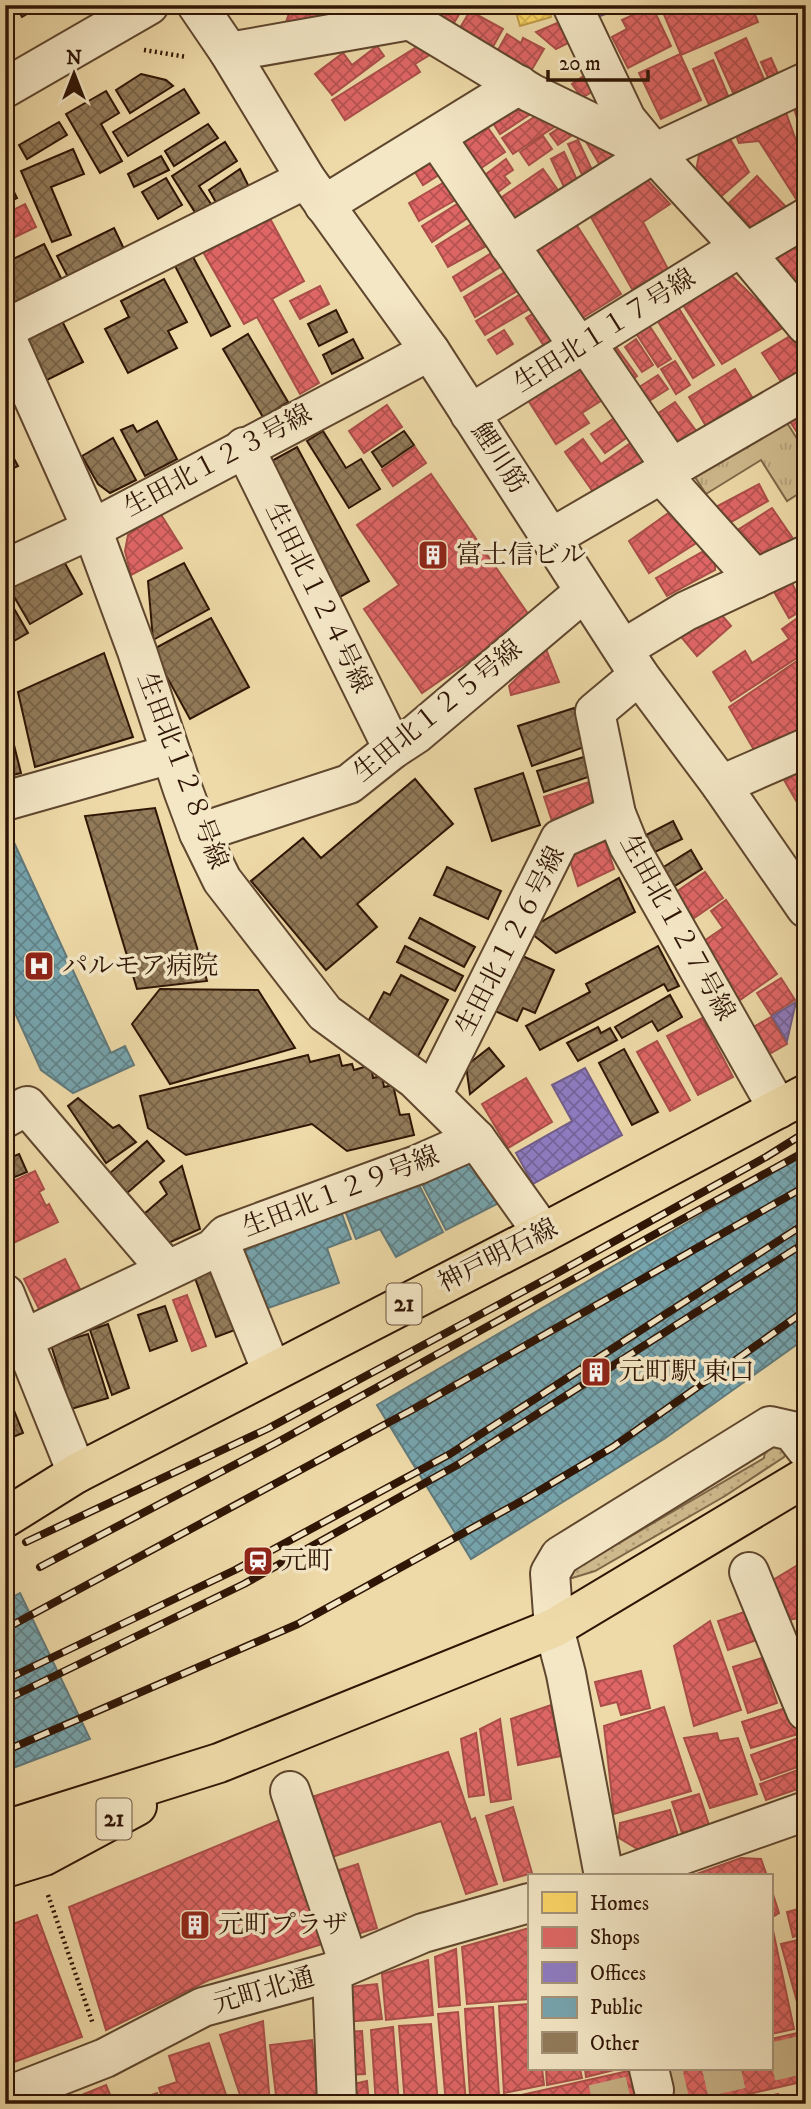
<svg xmlns="http://www.w3.org/2000/svg" width="811" height="2109" font-family="'IM FELL DW Pica','Noto Serif JP',serif">
	<style>
		.grass { fill: url(#grass-dots); stroke: #7e6748; stroke-width: 2 }
		.park { fill: url(#park-tufts); stroke: #7e6748; stroke-width: 2 }
		.homes { fill: url(#homes-cross-hatch); stroke: #c19e49; stroke-width: 2 }
		.shops { fill: url(#shops-cross-hatch); stroke: #ab4e49; stroke-width: 2 }
		.offices { fill: url(#offices-cross-hatch); stroke: #725d8a; stroke-width: 2 }
		.public { fill: url(#public-cross-hatch); stroke: #617a7c; stroke-width: 2 }
		.building { fill: url(#building-cross-hatch); stroke: #2f1505; stroke-width: 2 }
		.lines { fill: none; stroke-linecap: round; stroke-linejoin: round }
		.minor-tunnel { stroke: #c8b387; stroke-width: 38; stroke-dasharray: 38 19; stroke-linecap: butt }
		.minor-casing { stroke: #5f462e; stroke-width: 42 }
		.major-casing { stroke: #2f1505; stroke-width: 42 }
		.path { stroke: #2f1505; stroke-width: 4.5; stroke-dasharray: 2 3.5; stroke-linecap: butt }
		.minor { stroke: #f4e7c6; stroke-width: 38 }
		.major { stroke: #eedaa8; stroke-width: 38 }
		.rail-casing { stroke: #2f1505; stroke-width: 8 }
		.rail { stroke: #f4e7c6; stroke-width: 5; stroke-dasharray: 16; stroke-linecap: butt }
		.labels { text-anchor: middle; dominant-baseline: central; stroke-width: 7; stroke-linejoin: round; paint-order: stroke }
		.shield { fill: #f4e7c6; stroke: #6a543f; stroke-width: 2 }
		.shield-label { font-size: 24px; font-weight: bold; fill: #2f1505 }
		.street-label { font-size: 26px; fill: #2f1505; stroke: #f4e7c6 }
		.poi-label { font-size: 26px; fill: #2f1505; stroke: #f4e7c6; text-anchor: start }
	</style>
	<defs>
		<pattern id="grass-dots" width="8" height="8" patternUnits="userSpaceOnUse" patternTransform="scale(1.75)"><rect width="8" height="8" fill="#ceb98c"/><path d="M2 2h.1M6 6h.1" fill="none" stroke="#b19e77" stroke-width="1.8" stroke-linecap="round"/></pattern>
		<pattern id="park-tufts" width="24" height="20" patternUnits="userSpaceOnUse" patternTransform="scale(1.75)"><rect width="24" height="20" fill="#ceb98c"/><path d="M3 7l-1-3M5 7V3M7 7l1-3M15 17l-1-3M17 17v-4M19 17l1-3" fill="none" stroke="#b19e77"/></pattern>
		<pattern id="homes-cross-hatch" width="8" height="8" patternUnits="userSpaceOnUse" patternTransform="scale(1.75)"><rect width="8" height="8" fill="#ffd966"/><path d="M0 0l8 8M0 8l8-8" fill="none" stroke="#dbb957"/></pattern>
		<pattern id="shops-cross-hatch" width="8" height="8" patternUnits="userSpaceOnUse" patternTransform="scale(1.75)"><rect width="8" height="8" fill="#e06666"/><path d="M0 0l8 8M0 8l8-8" fill="none" stroke="#b65352"/></pattern>
		<pattern id="offices-cross-hatch" width="8" height="8" patternUnits="userSpaceOnUse" patternTransform="scale(1.75)"><rect width="8" height="8" fill="#8e7cc3"/><path d="M0 0l8 8M0 8l8-8" fill="none" stroke="#74649c"/></pattern>
		<pattern id="public-cross-hatch" width="8" height="8" patternUnits="userSpaceOnUse" patternTransform="scale(1.75)"><rect width="8" height="8" fill="#76a5af"/><path d="M0 0l8 8M0 8l8-8" fill="none" stroke="#61858c"/></pattern>
		<pattern id="building-cross-hatch" width="8" height="8" patternUnits="userSpaceOnUse" patternTransform="scale(1.75)"><rect width="8" height="8" fill="#927b5a"/><path d="M0 0l8 8M0 8l8-8" fill="none" stroke="#786448"/></pattern>
	</defs>
	<rect width="100%" height="100%" fill="#eedaa8"/>
	<filter id="stains"><feTurbulence type="fractalNoise" baseFrequency=".00286" numOctaves="4"/><feColorMatrix values="0 0 0 0 .2 0 0 0 0 .09 0 0 0 0 .02 0 0 0 .5 -.17"/></filter>
	<radialGradient id="worn" r=".72"><stop offset=".6" stop-color="#630" stop-opacity="0"/><stop offset="1" stop-color="#630" stop-opacity=".3"/></radialGradient>
	<!-- grass -->
	<polygon class="grass" points="766,1445 788,1449 784,1457 725,1496 595,1571 569,1579 564,1562 590,1560 764,1458"/>
	<!-- park -->
	<polygon class="park" points="784,418 806,453 806,489 787,501 761,460 706,494 693,474"/>
	<!-- homes -->
	<g class="homes">
		<polygon points="514,5 547,5 551,17 520,26"/>
		<polygon points="806,1624 806,1668 798,1625"/>
	</g>
	<!-- shops -->
	<g class="shops">
		<polygon points="292,5 363,5 366,16 292,31 286,22"/>
		<polygon points="442,5 451,5 461,11 451,28 434,19"/>
		<polygon points="660,5 751,5 758,22 681,55"/>
		<polygon points="652,6 671,46 628,68 612,37 627,29 622,20"/>
		<polygon points="470,11 503,29 490,52 457,33"/>
		<polygon points="564,20 574,40 556,49 536,32"/>
		<polygon points="507,34 521,43 523,38 544,49 528,76 494,57"/>
		<polygon points="431,38 438,50 415,64 420,72 345,120 332,100"/>
		<polygon points="746,38 765,81 734,95 715,53"/>
		<polygon points="377,46 384,56 332,95 315,74 343,53 352,65"/>
		<polygon points="680,54 701,100 661,119 639,73"/>
		<polygon points="771,58 779,76 769,80 761,62"/>
		<polygon points="713,60 729,98 710,107 693,69"/>
		<polygon points="588,73 598,88 582,98 572,84"/>
		<polygon points="523,105 529,115 500,134 493,123"/>
		<polygon points="806,105 806,149 794,108"/>
		<polygon points="548,108 559,124 513,154 502,138"/>
		<polygon points="785,110 806,168 806,201 800,205 759,141 739,143 734,130"/>
		<polygon points="572,119 583,128 558,145 550,134"/>
		<polygon points="486,125 505,152 472,174 454,147"/>
		<polygon points="581,133 634,154 604,172"/>
		<polygon points="543,136 552,149 529,165 520,152"/>
		<polygon points="729,137 749,172 717,200 695,176 699,155"/>
		<polygon points="578,140 594,174 584,179 568,144"/>
		<polygon points="564,152 578,182 565,189 551,159"/>
		<polygon points="434,154 445,171 423,185 412,167"/>
		<polygon points="506,159 513,170 504,176 510,183 494,195 481,178"/>
		<polygon points="543,169 560,193 516,223 499,199"/>
		<polygon points="642,174 670,204 643,222 668,269 632,289 591,217 608,207 601,197"/>
		<polygon points="757,176 786,207 755,231 729,203"/>
		<polygon points="453,177 464,195 419,221 409,203"/>
		<polygon points="465,199 475,213 432,242 422,226"/>
		<polygon points="25,204 36,227 5,242 5,214"/>
		<polygon points="267,213 304,281 272,299 319,383 300,394 257,317 244,324 202,250"/>
		<polygon points="574,221 621,294 581,319 534,245"/>
		<polygon points="475,222 488,245 448,267 436,246"/>
		<polygon points="806,230 806,300 765,252"/>
		<polygon points="493,252 502,266 461,291 453,277"/>
		<polygon points="510,269 522,288 475,317 464,297"/>
		<polygon points="727,271 784,327 722,364 681,302"/>
		<polygon points="320,286 329,304 300,319 290,301"/>
		<polygon points="524,292 533,307 485,335 476,321"/>
		<polygon points="678,307 714,365 693,378 657,320"/>
		<polygon points="540,309 560,340 546,349 526,318"/>
		<polygon points="645,319 671,359 658,367 632,327"/>
		<polygon points="504,330 513,344 497,354 488,340"/>
		<polygon points="790,336 806,361 806,369 782,383 762,353"/>
		<polygon points="636,339 653,365 642,372 625,347"/>
		<polygon points="614,344 637,376 626,384 603,352"/>
		<polygon points="675,361 690,385 676,394 661,369"/>
		<polygon points="580,362 604,399 582,413 589,423 556,444 526,397"/>
		<polygon points="735,369 752,397 706,426 689,397"/>
		<polygon points="658,375 668,389 643,405 633,391"/>
		<polygon points="675,402 697,432 676,447 654,416"/>
		<polygon points="387,405 402,427 364,453 349,431"/>
		<polygon points="806,410 806,446 789,420"/>
		<polygon points="616,417 629,436 605,453 591,434"/>
		<polygon points="583,439 601,464 632,442 645,462 596,496 565,452"/>
		<polygon points="415,447 426,463 393,486 382,470"/>
		<polygon points="431,474 531,618 422,693 364,609 399,585 357,525"/>
		<polygon points="759,484 768,501 731,522 714,508"/>
		<polygon points="772,508 794,540 762,562 733,533"/>
		<polygon points="674,509 701,540 649,573 629,541"/>
		<polygon points="160,513 182,548 131,575 125,551 128,535"/>
		<polygon points="702,552 715,562 715,570 667,596 656,578"/>
		<polygon points="792,583 804,609 789,618 773,590"/>
		<polygon points="806,612 806,652 731,701 713,672 745,651 752,663 789,639 782,629"/>
		<polygon points="720,613 731,626 697,656 678,633"/>
		<polygon points="546,649 559,682 511,695 509,686"/>
		<polygon points="806,655 806,736 757,755 729,707"/>
		<polygon points="806,768 806,802 799,806 784,780"/>
		<polygon points="595,780 604,803 552,821 544,797"/>
		<polygon points="603,834 614,869 578,886 565,845"/>
		<polygon points="705,872 723,898 694,918 676,892"/>
		<polygon points="726,900 777,974 740,1000 701,943 723,928 711,911"/>
		<polygon points="781,978 795,1000 771,1015 757,993"/>
		<polygon points="771,1017 787,1044 766,1056 750,1029"/>
		<polygon points="702,1018 733,1077 698,1095 667,1036"/>
		<polygon points="657,1041 690,1100 670,1111 637,1052"/>
		<polygon points="526,1078 552,1122 508,1148 482,1104"/>
		<polygon points="35,1171 44,1189 39,1192 46,1206 49,1204 58,1222 9,1245 5,1239 5,1185"/>
		<polygon points="65,1259 80,1289 39,1309 24,1279"/>
		<polygon points="187,1295 206,1346 192,1351 173,1300"/>
		<polygon points="806,1560 806,1617 782,1621 763,1586"/>
		<polygon points="747,1611 757,1640 728,1650 718,1621"/>
		<polygon points="710,1621 741,1710 694,1726 674,1646"/>
		<polygon points="762,1658 777,1703 748,1713 733,1667"/>
		<polygon points="641,1671 650,1708 621,1715 617,1702 601,1706 595,1682"/>
		<polygon points="551,1705 561,1756 518,1765 511,1719"/>
		<polygon points="664,1707 691,1791 614,1814 604,1726"/>
		<polygon points="789,1707 798,1734 751,1748 742,1722"/>
		<polygon points="500,1719 511,1799 491,1802 480,1729"/>
		<polygon points="476,1733 484,1795 469,1797 461,1739"/>
		<polygon points="717,1733 719,1741 738,1738 757,1794 710,1808 684,1738"/>
		<polygon points="798,1738 806,1764 761,1780 751,1755"/>
		<polygon points="448,1752 471,1820 475,1818 497,1884 466,1894 441,1821 329,1858 309,1798"/>
		<polygon points="806,1767 806,1786 766,1800 760,1784"/>
		<polygon points="699,1794 709,1825 682,1833 672,1802"/>
		<polygon points="513,1807 532,1873 504,1881 486,1816"/>
		<polygon points="670,1810 678,1836 639,1850 619,1838 620,1823"/>
		<polygon points="282,1819 322,1944 209,1980 106,2030 69,1907"/>
		<polygon points="741,1858 761,1859 767,1876 691,1876"/>
		<polygon points="358,1864 377,1928 351,1936 333,1872"/>
		<polygon points="771,1888 779,1913 771,1918"/>
		<polygon points="806,1907 806,1933 793,1937 787,1912"/>
		<polygon points="37,1915 82,2037 6,2065 5,1927"/>
		<polygon points="771,1921 794,2029 771,2034"/>
		<polygon points="529,1928 529,1999 467,2004 462,1947"/>
		<polygon points="806,1938 806,2026 804,2027 781,1944"/>
		<polygon points="456,1949 460,2005 439,2007 435,1957"/>
		<polygon points="428,1960 433,2015 386,2020 382,1974"/>
		<polygon points="377,1984 382,2019 344,2022 340,1988"/>
		<polygon points="529,2004 529,2069 542,2069 544,2085 504,2093 499,2006"/>
		<polygon points="493,2007 499,2095 470,2097 465,2009"/>
		<polygon points="458,2012 466,2102 446,2104 438,2014"/>
		<polygon points="263,2021 270,2104 243,2104 220,2035"/>
		<polygon points="431,2024 438,2104 405,2104 399,2026"/>
		<polygon points="393,2027 399,2104 376,2104 371,2030"/>
		<polygon points="362,2031 365,2074 347,2075 345,2032"/>
		<polygon points="806,2031 806,2081 705,2104 481,2104 637,2069 771,2069 771,2039"/>
		<polygon points="312,2040 319,2104 277,2104 270,2045"/>
		<polygon points="209,2043 229,2104 164,2104 159,2088 177,2082 169,2056"/>
		<polygon points="546,2069 580,2069 582,2078 547,2085"/>
		<polygon points="585,2069 618,2069 586,2077"/>
		<polygon points="367,2081 369,2104 345,2104 344,2086"/>
		<polygon points="106,2085 114,2104 82,2104 79,2096"/>
		<polygon points="157,2093 161,2104 136,2104 135,2101"/>
		<polygon points="778,2094 779,2104 739,2104"/>
	</g>
	<!-- offices -->
	<g class="offices">
		<polygon points="595,5 632,5 600,16"/>
		<polygon points="796,1002 787,1041 772,1016"/>
		<polygon points="585,1068 622,1135 533,1184 516,1153 572,1121 552,1085"/>
	</g>
	<!-- public -->
	<g class="public">
		<polygon points="11,836 111,1053 125,1046 134,1065 73,1093 41,1070 5,991 5,839"/>
		<polygon points="806,1153 806,1338 664,1439 471,1559 377,1405"/>
		<polygon points="472,1159 503,1201 446,1230 419,1178"/>
		<polygon points="416,1179 443,1232 396,1257 380,1229 356,1239 343,1205"/>
		<polygon points="339,1206 351,1239 327,1248 339,1283 257,1312 236,1254 258,1246 255,1237"/>
		<polygon points="20,1593 90,1739 5,1771 5,1601"/>
	</g>
	<!-- building -->
	<g class="building">
		<polygon points="15,5 39,5 39,7 22,17"/>
		<polygon points="141,74 166,80 173,86 130,113 116,90"/>
		<polygon points="184,89 199,113 128,156 113,132"/>
		<polygon points="106,91 119,113 101,124 122,161 100,173 66,114"/>
		<polygon points="59,122 67,135 27,159 19,145"/>
		<polygon points="208,124 218,138 174,166 165,151"/>
		<polygon points="225,142 237,161 199,186 213,207 198,217 172,176"/>
		<polygon points="73,149 84,174 51,187 71,235 52,242 21,171"/>
		<polygon points="161,156 169,170 134,187 128,174"/>
		<polygon points="240,169 252,193 222,213 209,190"/>
		<polygon points="5,174 17,198 5,204"/>
		<polygon points="166,178 182,205 158,219 142,192"/>
		<polygon points="114,228 125,251 69,279 57,256"/>
		<polygon points="44,244 63,282 16,306 5,285 5,263"/>
		<polygon points="193,257 230,326 211,336 175,266"/>
		<polygon points="164,279 187,322 168,331 177,348 128,373 105,329 129,317 121,301"/>
		<polygon points="336,310 347,332 319,346 308,324"/>
		<polygon points="60,317 83,362 43,382 20,338"/>
		<polygon points="248,334 288,402 263,417 223,349"/>
		<polygon points="353,339 363,358 332,374 323,355"/>
		<polygon points="157,421 177,459 145,476 121,430 133,425 137,432"/>
		<polygon points="323,431 346,468 361,459 380,489 349,508 307,441"/>
		<polygon points="404,431 414,445 382,467 372,452"/>
		<polygon points="113,438 136,480 110,493 98,484 82,456"/>
		<polygon points="5,442 18,466 5,472"/>
		<polygon points="297,447 369,581 340,597 268,463"/>
		<polygon points="62,558 82,594 30,624 9,588"/>
		<polygon points="184,563 209,609 153,640 148,581"/>
		<polygon points="5,593 28,633 5,646"/>
		<polygon points="211,618 249,687 190,719 152,650"/>
		<polygon points="104,653 133,737 35,767 18,692"/>
		<polygon points="574,708 587,746 532,766 518,726"/>
		<polygon points="5,709 21,773 5,777"/>
		<polygon points="587,756 594,775 544,792 537,771"/>
		<polygon points="523,773 540,825 492,841 475,789"/>
		<polygon points="415,779 453,824 357,904 377,927 326,970 251,881 303,838 321,858"/>
		<polygon points="155,808 207,981 137,989 85,816"/>
		<polygon points="673,821 682,839 655,852 646,835"/>
		<polygon points="691,850 702,869 673,887 662,868"/>
		<polygon points="447,867 501,891 488,919 434,895"/>
		<polygon points="619,878 635,912 556,953 527,930"/>
		<polygon points="420,918 475,947 464,967 409,938"/>
		<polygon points="405,946 463,976 455,991 397,962"/>
		<polygon points="658,946 679,986 668,991 664,984 540,1050 526,1026 590,992 586,984"/>
		<polygon points="518,954 554,970 535,1013 523,1008 517,1021 493,1010"/>
		<polygon points="401,975 448,1000 417,1058 364,1029 384,992 390,995"/>
		<polygon points="160,989 258,990 295,1048 170,1084 132,1024"/>
		<polygon points="670,995 682,1017 658,1031 652,1021 622,1038 615,1027"/>
		<polygon points="598,1027 601,1033 610,1028 617,1040 578,1061 567,1043"/>
		<polygon points="489,1048 504,1066 470,1094 466,1066"/>
		<polygon points="624,1049 658,1112 632,1125 599,1063"/>
		<polygon points="308,1055 310,1062 339,1055 342,1066 352,1064 354,1070 371,1065 373,1078 382,1076 384,1087 393,1085 400,1115 409,1114 414,1135 347,1151 312,1124 186,1155 148,1128 140,1096"/>
		<polygon points="78,1098 113,1128 119,1125 136,1142 106,1163 68,1106"/>
		<polygon points="147,1141 164,1161 127,1193 110,1173"/>
		<polygon points="19,1154 27,1172 5,1181 5,1160"/>
		<polygon points="182,1166 200,1229 166,1244 143,1215 167,1194 160,1182"/>
		<polygon points="214,1268 235,1330 216,1337 194,1275"/>
		<polygon points="165,1306 177,1341 150,1351 138,1315"/>
		<polygon points="108,1324 129,1388 112,1395 90,1330"/>
		<polygon points="88,1334 108,1398 71,1409 51,1345"/>
		<polygon points="5,1388 23,1433 5,1440"/>
	</g>
	<g class="lines">
		<!-- minor-tunnel -->
		<g class="minor-tunnel">
			<polyline points="771,2062 806,2054"/>
			<polyline points="593,2104 743,2069"/>
		</g>
		<!-- minor casing -->
		<g class="minor-casing">
			<g id="minor">
				<polyline points="197,5 229,52 306,179 430,351 639,675 721,785 806,908"/>
				<polyline points="572,5 626,119 654,153 746,253 806,325"/>
				<polyline points="229,52 410,20 531,93 654,153"/>
				<polyline points="5,88 149,5"/>
				<polyline points="436,137 579,347"/>
				<polyline points="324,205 519,85"/>
				<polyline points="509,245 654,153 806,82"/>
				<polyline points="746,253 806,218"/>
				<polyline points="5,329 306,179"/>
				<polyline points="5,335 92,529 137,651 183,790 199,833 222,880 325,1013 415,1079 476,1139 543,1233"/>
				<polyline points="586,343 672,469"/>
				<polyline points="470,414 739,248"/>
				<polyline points="244,447 393,749"/>
				<polyline points="662,475 755,579"/>
				<polyline points="551,538 806,390"/>
				<polyline points="5,569 92,529 430,351"/>
				<polyline points="623,649 686,611 806,555"/>
				<polyline points="639,675 595,712 616,814 629,846 778,1109"/>
				<polyline points="721,785 806,748"/>
				<polyline points="5,801 171,754"/>
				<polyline points="199,833 349,784 393,749 416,734 584,592"/>
				<polyline points="432,1095 560,839 616,814"/>
				<polyline points="5,1118 27,1106 167,1270"/>
				<polyline points="220,1243 272,1372"/>
				<polyline points="5,1294 77,1473"/>
				<polyline points="23,1339 213,1249 226,1235 417,1165 476,1139"/>
				<polyline points="749,1572 806,1711"/>
				<polyline points="290,1791 349,1964"/>
				<polyline points="604,1876 566,1674 554,1628 550,1573 560,1556 770,1426 792,1431 806,1449"/>
				<polyline points="622,1876 806,1811"/>
				<polyline points="332,1972 337,2104"/>
				<polyline points="649,2069 654,2090"/>
				<polyline points="5,2097 105,2058 203,2007 332,1972 423,1933 529,1903"/>
			</g>
		</g>
		<!-- major casing -->
		<g class="major-casing">
			<g id="major">
				<polyline points="5,1518 77,1473 543,1233 806,1094"/>
				<polyline points="5,1830 219,1763 554,1628 806,1477"/>
				<polyline points="5,1868 44,1856 137,1806"/>
			</g>
		</g>
		<!-- path -->
		<g class="path">
			<polyline points="144,50 187,57"/>
			<polyline points="48,1895 93,2024"/>
		</g>
		<!-- minor -->
		<use href="#minor" class="minor"/>
		<!-- major -->
		<use href="#major" class="major"/>
		<!-- rail casing -->
		<g class="rail-casing">
			<g id="rail">
				<polyline points="26,1542 267,1429 550,1277 766,1157 806,1132"/>
				<polyline points="40,1567 276,1443 806,1151"/>
				<polyline points="5,1629 410,1411 806,1186"/>
				<polyline points="5,1680 235,1570 450,1454 806,1223"/>
				<polyline points="5,1700 244,1584 459,1464 806,1242"/>
				<polyline points="5,1751 298,1624 527,1498 613,1447 806,1310"/>
			</g>
		</g>
		<!-- rail -->
		<use href="#rail" class="rail"/>
	</g>
	<!-- icons -->
	<defs>
		<g id="building-square" transform="scale(1.575)"><rect x="-9" y="-9" width="18" height="18" rx="4" fill="#8f2418" stroke="#f4e7c6"/><path d="M-4-6H4V6H1V3H-1V6H-4ZM-2.5-4.3h1.7v1.8h-1.7ZM.8-4.3h1.7v1.8H.8ZM-2.5-1h1.7V.8h-1.7ZM.8-1h1.7V.8H.8Z" fill="#fff"/></g>
		<g id="hospital-square" transform="scale(1.575)"><rect x="-9" y="-9" width="18" height="18" rx="4" fill="#8f2418" stroke="#f4e7c6"/><path d="M-5-5h3v3.5h4V-5h3V5h-3V1.5h-4V5h-3Z" fill="#fff"/></g>
		<g id="station-square" transform="scale(1.575)"><rect x="-9" y="-9" width="18" height="18" rx="4" fill="#8f2418" stroke="#f4e7c6"/><path d="M-3-6H3Q5-6 5-4V2Q5 4 3 4L4.5 6H3L1.5 4h-3L-3 6H-4.5L-3 4Q-5 4-5 2V-4Q-5-6-3-6ZM-3.5-4v3h7v-3ZM-3.5 1v1.5H-2V1ZM2 1v1.5H3.5V1Z" fill="#fff"/></g>
	</defs>
	<g fill-rule="evenodd">
		<use href="#building-square" x="433" y="555"/>
		<use href="#hospital-square" x="39" y="966"/>
		<use href="#building-square" x="596" y="1372"/>
		<use href="#station-square" x="258" y="1561"/>
		<use href="#building-square" x="195" y="1925"/>
	</g>
	<g class="labels">
		<!-- shield labels -->
		<g class="shield">
			<rect x="386.5" y="1283.5" width="35" height="41" rx="5"/>
			<rect x="96.5" y="1798.5" width="35" height="41" rx="5"/>
		</g>
		<g class="shield-label">
			<text x="404" y="1304">21</text>
			<text x="114" y="1819">21</text>
		</g>
		<!-- street labels -->
		<g class="street-label">
			<text transform="translate(605 331) rotate(-32)">生田北１１７号線</text>
			<text transform="translate(499 458) rotate(57)">鯉川筋</text>
			<text transform="translate(218 461) rotate(-28)">生田北１２３号線</text>
			<text transform="translate(318 598) rotate(64)">生田北１２４号線</text>
			<text transform="translate(438 711) rotate(-39)">生田北１２５号線</text>
			<text transform="translate(182 771) rotate(69)">生田北１２８号線</text>
			<text transform="translate(677 928) rotate(61)">生田北１２７号線</text>
			<text transform="translate(511 941) rotate(-63)">生田北１２６号線</text>
			<text transform="translate(341 1192) rotate(-21)">生田北１２９号線</text>
			<text transform="translate(498 1256) rotate(-27)">神戸明石線</text>
			<text transform="translate(264 1991) rotate(-16)">元町北通</text>
		</g>
		<!-- poi labels -->
		<g class="poi-label">
			<text x="456" y="555">富士信ビル</text>
			<text x="62" y="966">パルモア病院</text>
			<text x="619" y="1372">元町駅 東口</text>
			<text x="281" y="1561">元町</text>
			<text x="218" y="1925">元町プラザ</text>
		</g>
	</g>
	<!-- margin -->
	<rect width="811" height="2109" fill="none" stroke="#eedaa8" stroke-width="28"/>
	<rect x="7" y="7" width="797" height="2095" fill="none" stroke="#2f1505" stroke-width="3.5"/>
	<rect x="14" y="14" width="783" height="2081" fill="none" stroke="#2f1505" stroke-width="2"/>
	<!-- legend -->
	<rect x="528" y="1874" width="245" height="196" fill="#f4e7c6" stroke="#a59379" stroke-width="2"/>
	<rect x="542" y="1892" width="35" height="21" fill="#ffd966" stroke="#a59379" stroke-width="2"/>
	<text x="590" y="1910" font-size="21" fill="#2f1505">Homes</text>
	<rect x="542" y="1927" width="35" height="21" fill="#e06666" stroke="#a59379" stroke-width="2"/>
	<text x="590" y="1944" font-size="21" fill="#2f1505">Shops</text>
	<rect x="542" y="1962" width="35" height="21" fill="#8e7cc3" stroke="#a59379" stroke-width="2"/>
	<text x="590" y="1980" font-size="21" fill="#2f1505">Offices</text>
	<rect x="542" y="1997" width="35" height="21" fill="#76a5af" stroke="#a59379" stroke-width="2"/>
	<text x="590" y="2014" font-size="21" fill="#2f1505">Public</text>
	<rect x="542" y="2032" width="35" height="21" fill="#927b5a" stroke="#a59379" stroke-width="2"/>
	<text x="590" y="2050" font-size="21" fill="#2f1505">Other</text>
	<!-- north arrow -->
	<g transform="translate(74 74)" stroke="#f4e7c6" stroke-width="5" paint-order="stroke">
	<path d="M0-5L12 26L0 18L-12 26Z" fill="#2f1505"/>
	<text y="-10" font-size="19" font-weight="bold" text-anchor="middle" fill="#2f1505">N</text>
	</g>
	<!-- scale -->
	<path d="M548 70v10h100v-10" fill="none" stroke="#2f1505" stroke-width="3.5"/>
	<text x="559" y="70" font-size="21" fill="#2f1505" stroke="#f4e7c6" stroke-width="5" paint-order="stroke">20 m</text>
	<rect width="100%" height="100%" filter="url(#stains)"/>
	<rect width="100%" height="100%" fill="url(#worn)"/>
</svg>
